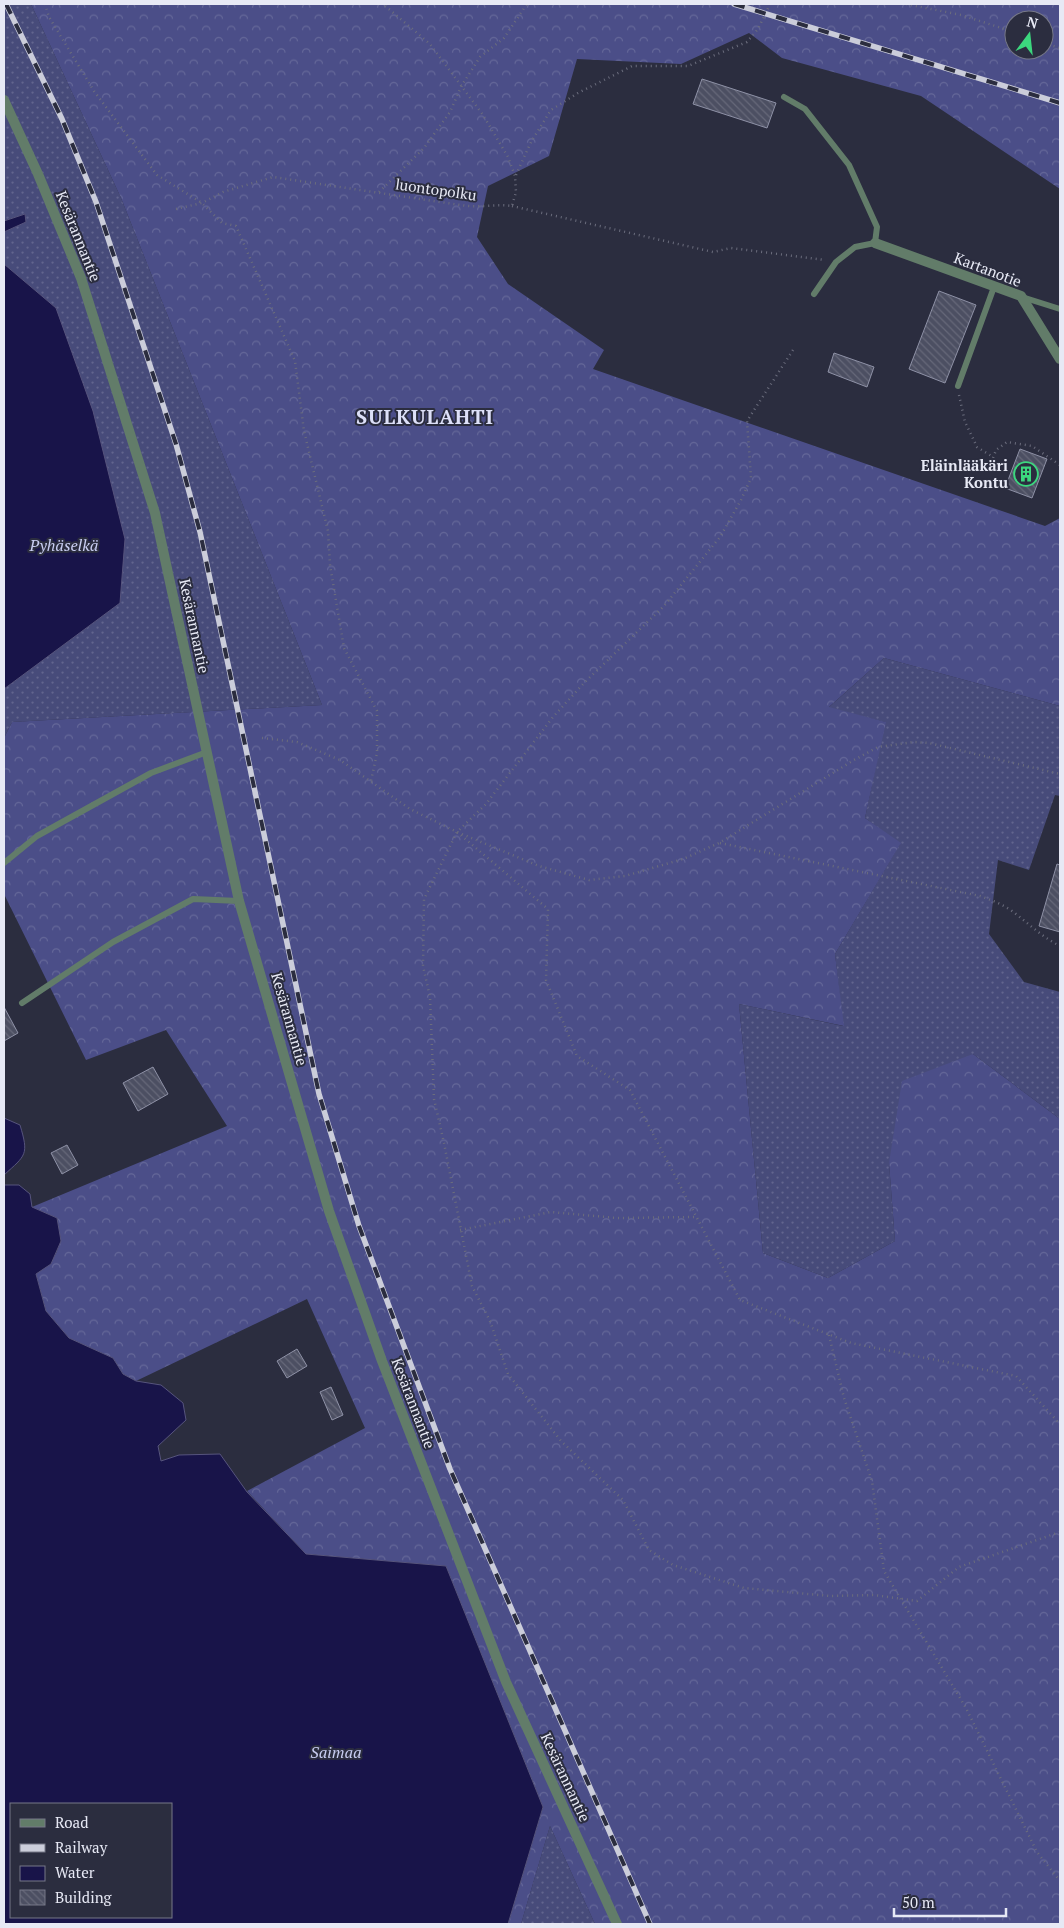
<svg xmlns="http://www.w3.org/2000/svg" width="1064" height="1928" font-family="'PT Serif',serif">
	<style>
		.grass { fill: url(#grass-dots) }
		.forest { fill: url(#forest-crowns); fill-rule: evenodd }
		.water { fill: #181449; stroke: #56547d; fill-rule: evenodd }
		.building { fill: url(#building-back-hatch); stroke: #8e91a6 }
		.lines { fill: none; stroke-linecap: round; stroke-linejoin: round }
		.path { stroke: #6b6d7d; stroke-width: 2.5; stroke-dasharray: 1 4; stroke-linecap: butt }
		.lane { stroke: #627c69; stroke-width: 6 }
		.street { stroke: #627c69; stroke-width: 10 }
		.rail-casing { stroke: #cbcdda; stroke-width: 5.5 }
		.rail { stroke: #2b2d3f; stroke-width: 4; stroke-dasharray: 11; stroke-linecap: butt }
		.labels { text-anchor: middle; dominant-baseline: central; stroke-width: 4; stroke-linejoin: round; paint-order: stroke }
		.street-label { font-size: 15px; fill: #e7e9f5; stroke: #2b2d3f }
		.poi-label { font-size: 15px; font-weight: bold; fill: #e7e9f5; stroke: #2b2d3f; text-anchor: end }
		.water-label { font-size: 16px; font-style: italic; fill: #c8cdf1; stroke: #2b2d3f }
		.district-label { font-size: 20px; font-weight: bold; letter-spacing: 1px; fill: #dde0f8; stroke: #2b2d3f }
	</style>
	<defs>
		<pattern id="grass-dots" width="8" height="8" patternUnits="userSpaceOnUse" patternTransform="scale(1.25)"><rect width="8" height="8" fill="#474b7a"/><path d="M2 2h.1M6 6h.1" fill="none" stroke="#62658e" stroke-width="1.8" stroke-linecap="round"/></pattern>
		<pattern id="forest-crowns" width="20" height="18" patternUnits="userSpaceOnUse" patternTransform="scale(1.25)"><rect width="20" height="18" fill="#4b4e88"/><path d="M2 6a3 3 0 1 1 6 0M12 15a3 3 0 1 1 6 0" fill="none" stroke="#656899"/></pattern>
		<pattern id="building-back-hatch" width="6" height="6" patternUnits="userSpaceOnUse" patternTransform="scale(1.25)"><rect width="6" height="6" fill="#4c4f62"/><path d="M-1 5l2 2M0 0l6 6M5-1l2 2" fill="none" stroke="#666879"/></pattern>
	</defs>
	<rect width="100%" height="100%" fill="#2b2d3f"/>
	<!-- grass -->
	<g class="grass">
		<polygon points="4,4 31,4 121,198 322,705 12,722 4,738 4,689 120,603 56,308 4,264 4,232 26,222 25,214 4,221"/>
		<polygon points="884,658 1060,706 1060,796 1055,795 1029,870 998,860 989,934 1024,982 1060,992 1060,1119 973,1054 889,1163 895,1241 828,1278 763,1253 739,1004 843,1026 835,954 900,844 865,818 885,722 828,708"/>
		<polygon points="550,1826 595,1924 521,1924"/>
	</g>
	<!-- forest -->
	<path class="forest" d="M31,4H1060V189L921,96L782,58L749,33L681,64L577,59L549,156L488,186L477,237L508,284L604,350L593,369L1045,526L1060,518V706L884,658L829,707L886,722L865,818L901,843L835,954L844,1026L739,1004L763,1253L828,1278L895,1241L889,1163L902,1081L973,1054L1060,1119V1924H595L550,1826L521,1924H508L543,1807L446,1566L306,1554L247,1491L365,1428L307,1299L136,1381L123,1374L113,1358L69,1338L46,1311L36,1274C60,1257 62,1246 57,1218L32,1207L227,1126L166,1030L86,1060L4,894V738L12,722L322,705L121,198ZM1014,20H1044V50H1014Z"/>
	<!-- water -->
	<g class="water">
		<polygon points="25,214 26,222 4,232 4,221"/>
		<polygon points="4,264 56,308 93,411 125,539 120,603 4,689"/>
		<path d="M4,1118L20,1125C29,1155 26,1155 4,1175Z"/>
		<path d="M4,1185H19L30,1194L32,1207L57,1218L61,1241L51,1264L36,1274L46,1311L69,1338L113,1358L123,1374L136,1381L161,1385L183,1403L186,1420L158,1446L161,1461L179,1455L220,1454L247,1492L306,1554L446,1566L543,1807L508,1924H4ZM171,1804V1917H11V1804Z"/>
	</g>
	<!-- building -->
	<g class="building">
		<polygon points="702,79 776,103 767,128 693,104"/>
		<polygon points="939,291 976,305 945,383 909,369"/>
		<polygon points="834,353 874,367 867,387 828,372"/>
		<polygon points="1020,449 1047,459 1032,498 1005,488"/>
		<polygon points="1057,864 1060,865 1060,932 1039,926"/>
		<polygon points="4,1007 18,1033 4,1041"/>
		<polygon points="153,1067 168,1094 138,1111 123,1083"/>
		<polygon points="67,1145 78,1165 62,1174 51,1153"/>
		<polygon points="297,1349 307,1366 287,1378 277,1361"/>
		<polygon points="331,1387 343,1415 332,1420 320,1392"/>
	</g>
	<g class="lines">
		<!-- path -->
		<g class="path">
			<polyline points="45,4 49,17 94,91 157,175 202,203 222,223 236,226 295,361 304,431 328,531 330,565 344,648 377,711 377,753 371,781"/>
			<polyline points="906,4 961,15 1014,32"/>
			<polyline points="1044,43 1060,48"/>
			<polyline points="516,175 531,142 551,110 578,93 632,66 688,66 747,42 758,29 770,4"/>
			<polyline points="379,192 424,148 450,112 462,85 480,57 504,38 527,4"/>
			<polyline points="512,206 713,252 731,248 825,260"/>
			<path d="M176,209L202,203L223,192L273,177L467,206C482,207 498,204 512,206L516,192L515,176L508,157L483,115L430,44L383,4"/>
			<polyline points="793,350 747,421 751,478 741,500 720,537 664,606 584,683 553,717 486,804 457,832 424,899 423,966 430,997 434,1099 444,1143 472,1286 490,1321 508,1374 561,1441 623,1500 649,1550 673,1565 744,1588 830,1596 874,1595 917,1601 959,1567 1060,1532"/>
			<polyline points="959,395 965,422 977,447 993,457"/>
			<polyline points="988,472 996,450 1007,442 1032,446 1060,465"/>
			<polyline points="262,738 297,742 340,760 410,809 457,832 539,866 589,880 625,876 683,859 719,843 854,760 878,747 914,742 929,743 1060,774"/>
			<polyline points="457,832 548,909 546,980 577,1056 630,1090 740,1300 851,1343 1016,1376 1060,1424"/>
			<path d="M720,843L980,896C991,900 1002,904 1012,911C1028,923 1042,937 1060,946"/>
			<polyline points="460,1230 551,1212 617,1218 696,1217"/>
			<polyline points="829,1335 844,1398 872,1481 884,1571 966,1708 1037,1852 1060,1881"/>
		</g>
		<!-- lane -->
		<g class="lane">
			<polyline points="784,97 805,109 849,165 877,227 875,243 855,247 836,262 814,294"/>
			<polyline points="1022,297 1060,309"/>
			<polyline points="958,386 994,287"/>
			<polyline points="4,863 37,836 151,773 207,752"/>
			<polyline points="22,1003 113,942 193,899 239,901"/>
		</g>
		<!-- street -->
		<g class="street">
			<polyline points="4,100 38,174 81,278 155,513 239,901 329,1211 382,1361 506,1682 617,1924"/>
			<polyline points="875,243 1021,296 1060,359"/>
		</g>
		<!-- rail casing -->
		<g class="rail-casing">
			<g id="rail">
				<polyline points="6,4 62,119 96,202 176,444 200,532 319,1094 359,1226 450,1469 650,1924"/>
				<polyline points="734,4 1060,103"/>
			</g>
		</g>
		<!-- rail -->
		<use href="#rail" class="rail"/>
	</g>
	<!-- icons -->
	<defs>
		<g id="building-ring" transform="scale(1.25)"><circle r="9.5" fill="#2b2d3f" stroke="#3cd77e" stroke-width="1.5"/><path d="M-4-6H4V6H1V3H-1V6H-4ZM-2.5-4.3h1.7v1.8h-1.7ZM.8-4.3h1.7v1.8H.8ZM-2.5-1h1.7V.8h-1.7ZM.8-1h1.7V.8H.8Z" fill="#3cd77e"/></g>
	</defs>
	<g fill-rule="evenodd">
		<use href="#building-ring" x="1026" y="474"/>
	</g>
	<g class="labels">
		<!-- street labels -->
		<g class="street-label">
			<text transform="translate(436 189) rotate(8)">luontopolku</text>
			<text transform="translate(79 236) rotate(68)">Kesärannantie</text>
			<text transform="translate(988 269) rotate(21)">Kartanotie</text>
			<text transform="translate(195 626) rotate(78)">Kesärannantie</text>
			<text transform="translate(290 1019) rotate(74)">Kesärannantie</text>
			<text transform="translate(414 1403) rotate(69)">Kesärannantie</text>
			<text transform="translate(566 1777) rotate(65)">Kesärannantie</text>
		</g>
		<!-- poi labels -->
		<g class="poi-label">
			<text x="1008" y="465">Eläinlääkäri<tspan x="1008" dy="17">Kontu</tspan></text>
		</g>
		<!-- water labels -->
		<g class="water-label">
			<text x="64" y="545">Pyhäselkä</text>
			<text x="336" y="1752">Saimaa</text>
		</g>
		<!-- district labels -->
		<g class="district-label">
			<text x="425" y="416">SULKULAHTI</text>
		</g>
	</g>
	<!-- border -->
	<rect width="1064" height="1928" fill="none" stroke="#e7e9f5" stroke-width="10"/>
	<!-- legend -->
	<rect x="10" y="1803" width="162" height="115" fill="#2b2d3f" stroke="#767888"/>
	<rect x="20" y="1819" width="25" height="8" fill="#627c69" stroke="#767888"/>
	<text x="55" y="1828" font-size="15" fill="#e7e9f5">Road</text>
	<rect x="20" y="1844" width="25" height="8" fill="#cbcdda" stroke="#767888"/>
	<text x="55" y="1853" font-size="15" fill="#e7e9f5">Railway</text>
	<rect x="20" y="1866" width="25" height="15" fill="#181449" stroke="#767888"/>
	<text x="55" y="1878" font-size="15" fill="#e7e9f5">Water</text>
	<rect x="20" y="1890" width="25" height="15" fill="url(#building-back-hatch)" stroke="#767888"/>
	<text x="55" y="1903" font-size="15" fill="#e7e9f5">Building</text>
	<!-- north arrow -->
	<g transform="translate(1029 35) rotate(15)"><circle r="24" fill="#2b2d3f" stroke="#767888"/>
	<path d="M0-4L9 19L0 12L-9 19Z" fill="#3cd77e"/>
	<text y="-8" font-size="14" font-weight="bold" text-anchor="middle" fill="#e7e9f5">N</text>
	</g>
	<!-- scale -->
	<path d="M894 1908v8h112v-8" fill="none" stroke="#e7e9f5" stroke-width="2.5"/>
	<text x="902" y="1908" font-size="15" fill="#e7e9f5" stroke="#2b2d3f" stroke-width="4" paint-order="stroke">50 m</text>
</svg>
